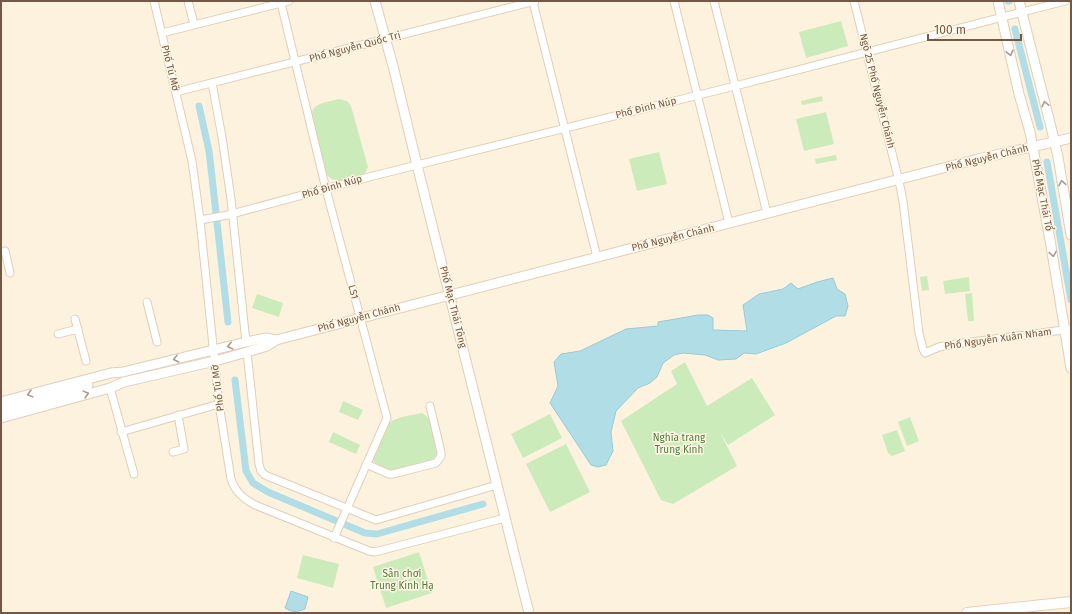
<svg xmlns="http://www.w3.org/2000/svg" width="1072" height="614" font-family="'Fira Sans',sans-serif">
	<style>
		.green { fill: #ccebbb }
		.water { fill: #b1dde7; stroke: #97ccd9 }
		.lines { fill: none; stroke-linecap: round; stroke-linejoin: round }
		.canal { stroke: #b1dde7; stroke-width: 7 }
		.minor-casing { stroke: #e1ceb9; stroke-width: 9 }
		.tertiary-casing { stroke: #e1ceb9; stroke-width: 11 }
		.secondary-casing { stroke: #e9d1b8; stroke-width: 12 }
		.minor { stroke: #fff; stroke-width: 7 }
		.tertiary { stroke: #fff; stroke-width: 9 }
		.secondary { stroke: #fff; stroke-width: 10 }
		.oneway { stroke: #ac9a8f }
		.labels { text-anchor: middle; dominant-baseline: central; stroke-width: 3; stroke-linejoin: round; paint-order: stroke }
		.street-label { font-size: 10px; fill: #745745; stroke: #fff6e4 }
		.park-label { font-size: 10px; fill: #4c7a3c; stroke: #fff6e4 }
	</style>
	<rect width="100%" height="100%" fill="#fdf2dd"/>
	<!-- green -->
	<g class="green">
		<polygon points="841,21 848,46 806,58 799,32"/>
		<polygon points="822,96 823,101 802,105 801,101"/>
		<path d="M339,99L347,101L351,106L368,167L365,173L362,175C350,179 337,186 327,175L311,114C314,102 329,102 339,99Z"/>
		<polygon points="826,112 834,144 804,151 796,119"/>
		<polygon points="659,152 667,184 637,191 629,159"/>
		<polygon points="836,155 837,160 816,164 815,159"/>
		<polygon points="927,276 929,290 922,291 920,277"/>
		<polygon points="969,277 970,291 945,294 943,281"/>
		<polygon points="972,293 974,321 968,321 965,294"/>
		<polygon points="257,294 283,303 279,317 252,308"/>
		<polygon points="685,362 707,406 752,378 775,415 728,445 720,432 737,466 673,504 661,500 621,421 677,384 671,371"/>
		<polygon points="343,401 363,410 358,420 339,412"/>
		<path d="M422,413L429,418L437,453L436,456L432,460C416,465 382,482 372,458C377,446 382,425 394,420C402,416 413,415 422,413Z"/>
		<polygon points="550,414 562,438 523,458 511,434"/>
		<polygon points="910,417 919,441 907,446 898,422"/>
		<polygon points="897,430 905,451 892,456 888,453 882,435"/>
		<polygon points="333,432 360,445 356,454 329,442"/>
		<polygon points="566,444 590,492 550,512 526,464"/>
		<polygon points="419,552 432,593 386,608 373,567"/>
		<polygon points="303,555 339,564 333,588 297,578"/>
	</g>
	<!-- water -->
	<g class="water">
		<polygon points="833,278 837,289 845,294 848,306 845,316 836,316 786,343 756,354 744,353 736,359 718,360 705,355 683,353 674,355 663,363 657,377 650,383 638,388 616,411 611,432 613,451 606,465 598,467 591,465 550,403 558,386 554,362 561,354 580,351 626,329 658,326 658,322 698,315 708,315 713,318 713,330 747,331 743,305 759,294 783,289 791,283 798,289 817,282"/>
		<path d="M291,591L308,597L305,609C297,612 293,613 285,608Z"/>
	</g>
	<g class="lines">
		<!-- canal -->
		<g class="canal">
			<polyline points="1008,1 1009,1"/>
			<polyline points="1015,29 1040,127"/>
			<polyline points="199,106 209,151 212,177 228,322"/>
			<polyline points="1047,162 1071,300"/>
			<polyline points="235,380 246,471 253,483 268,492 365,533 377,534 483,504"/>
		</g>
		<!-- minor casing -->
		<g class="minor-casing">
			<g id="minor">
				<path d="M154,1L192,161L200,220L219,404L231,479C235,492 244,499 255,505L369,551L375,552L505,518"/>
				<polyline points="188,1 194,24"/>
				<polyline points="674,1 729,223"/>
				<polyline points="714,1 767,213"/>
				<polyline points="854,1 899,181 903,201 919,333 923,349 925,353 939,347 956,344 1071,329"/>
				<polyline points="533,2 597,257"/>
				<polyline points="281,3 326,189 387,418 334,538"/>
				<polyline points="162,33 289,1"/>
				<polyline points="212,83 222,137 231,199 246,342"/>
				<polyline points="176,92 535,1"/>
				<polyline points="200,220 228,215 373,176 735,86 1065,1"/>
				<polyline points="5,251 10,273"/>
				<polyline points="147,302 157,342"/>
				<polyline points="75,319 86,361"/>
				<polyline points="58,334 78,329"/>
				<polyline points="247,352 259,464 261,471 265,475 376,520 497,485"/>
				<polyline points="110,388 134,474"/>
				<polyline points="121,432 219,404"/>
				<polyline points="173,452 184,449 178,415"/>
				<polyline points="366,464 389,474 393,474 436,463 441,456 441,452 430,406"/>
			</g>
		</g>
		<!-- tertiary casing -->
		<g class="tertiary-casing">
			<g id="tertiary">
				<polyline points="375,1 393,66 417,165 529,613"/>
				<polyline points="998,1 1019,94 1030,132 1050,240 1071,368"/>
				<polyline points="1019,1 1051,127 1058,157 1071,235"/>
				<polyline points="1,402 111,373 123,372 246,342 266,338 276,340"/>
				<polyline points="1,411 88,385"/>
				<polyline points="1,418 110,388 124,382 215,361 247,352 267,346 276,340 978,159 1071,138"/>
			</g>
		</g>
		<!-- secondary casing -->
		<g class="secondary-casing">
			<polyline id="secondary" points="967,613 1071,602"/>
		</g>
		<!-- minor -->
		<use href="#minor" class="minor"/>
		<!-- tertiary -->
		<use href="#tertiary" class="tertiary"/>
		<!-- secondary -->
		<use href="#secondary" class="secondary"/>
	</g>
	<!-- one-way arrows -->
	<defs><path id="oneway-chevron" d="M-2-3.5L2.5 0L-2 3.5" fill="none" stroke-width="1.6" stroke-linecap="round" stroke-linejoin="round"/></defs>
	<g class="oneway">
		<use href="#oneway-chevron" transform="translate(1010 53) rotate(77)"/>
		<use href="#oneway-chevron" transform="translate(1045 104) rotate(-104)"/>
		<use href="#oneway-chevron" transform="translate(1062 183) rotate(-100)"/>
		<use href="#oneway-chevron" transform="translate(1053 254) rotate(80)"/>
		<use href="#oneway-chevron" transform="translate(230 346) rotate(167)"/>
		<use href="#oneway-chevron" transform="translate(176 359) rotate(166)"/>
		<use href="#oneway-chevron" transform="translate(30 394) rotate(165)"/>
		<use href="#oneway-chevron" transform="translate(86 394) rotate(-15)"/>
	</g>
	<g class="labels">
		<!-- street labels -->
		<g class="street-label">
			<text transform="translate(355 47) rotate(-15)">Phố Nguyễn Quốc Trị</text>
			<text transform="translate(170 68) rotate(76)">Phố Tú Mỡ</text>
			<text transform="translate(877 91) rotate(76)">Ngõ 25 Phố Nguyễn Chánh</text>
			<text transform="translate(646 108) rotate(-14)">Phố Đinh Núp</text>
			<text transform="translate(987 158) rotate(-14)">Phố Nguyễn Chánh</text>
			<text transform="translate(332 187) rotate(-16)">Phố Đinh Núp</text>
			<text transform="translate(1042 195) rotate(79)">Phố Mạc Thái Tổ</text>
			<text transform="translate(673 238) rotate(-14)">Phố Nguyễn Chánh</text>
			<text transform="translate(353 292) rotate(75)">LS1</text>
			<text transform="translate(453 307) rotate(76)">Phố Mạc Thái Tông</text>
			<text transform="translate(359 318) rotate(-15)">Phố Nguyễn Chánh</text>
			<text transform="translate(998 339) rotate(-8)">Phố Nguyễn Xuân Nham</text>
			<text transform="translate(218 388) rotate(-97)">Phố Tú Mỡ</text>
		</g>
		<!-- park labels -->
		<g class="park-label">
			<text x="679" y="438">Nghĩa trang<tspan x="679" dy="12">Trung Kính</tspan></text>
			<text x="402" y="574">Sân chơi<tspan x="402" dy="12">Trung Kính Hạ</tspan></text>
		</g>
	</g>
	<!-- border -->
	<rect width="1072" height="614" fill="none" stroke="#745745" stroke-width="4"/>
	<!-- scale -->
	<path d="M928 34v6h93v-6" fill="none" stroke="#745745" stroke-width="2"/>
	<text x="934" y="34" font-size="12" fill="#745745" stroke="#fff6e4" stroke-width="3" paint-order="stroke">100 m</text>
</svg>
